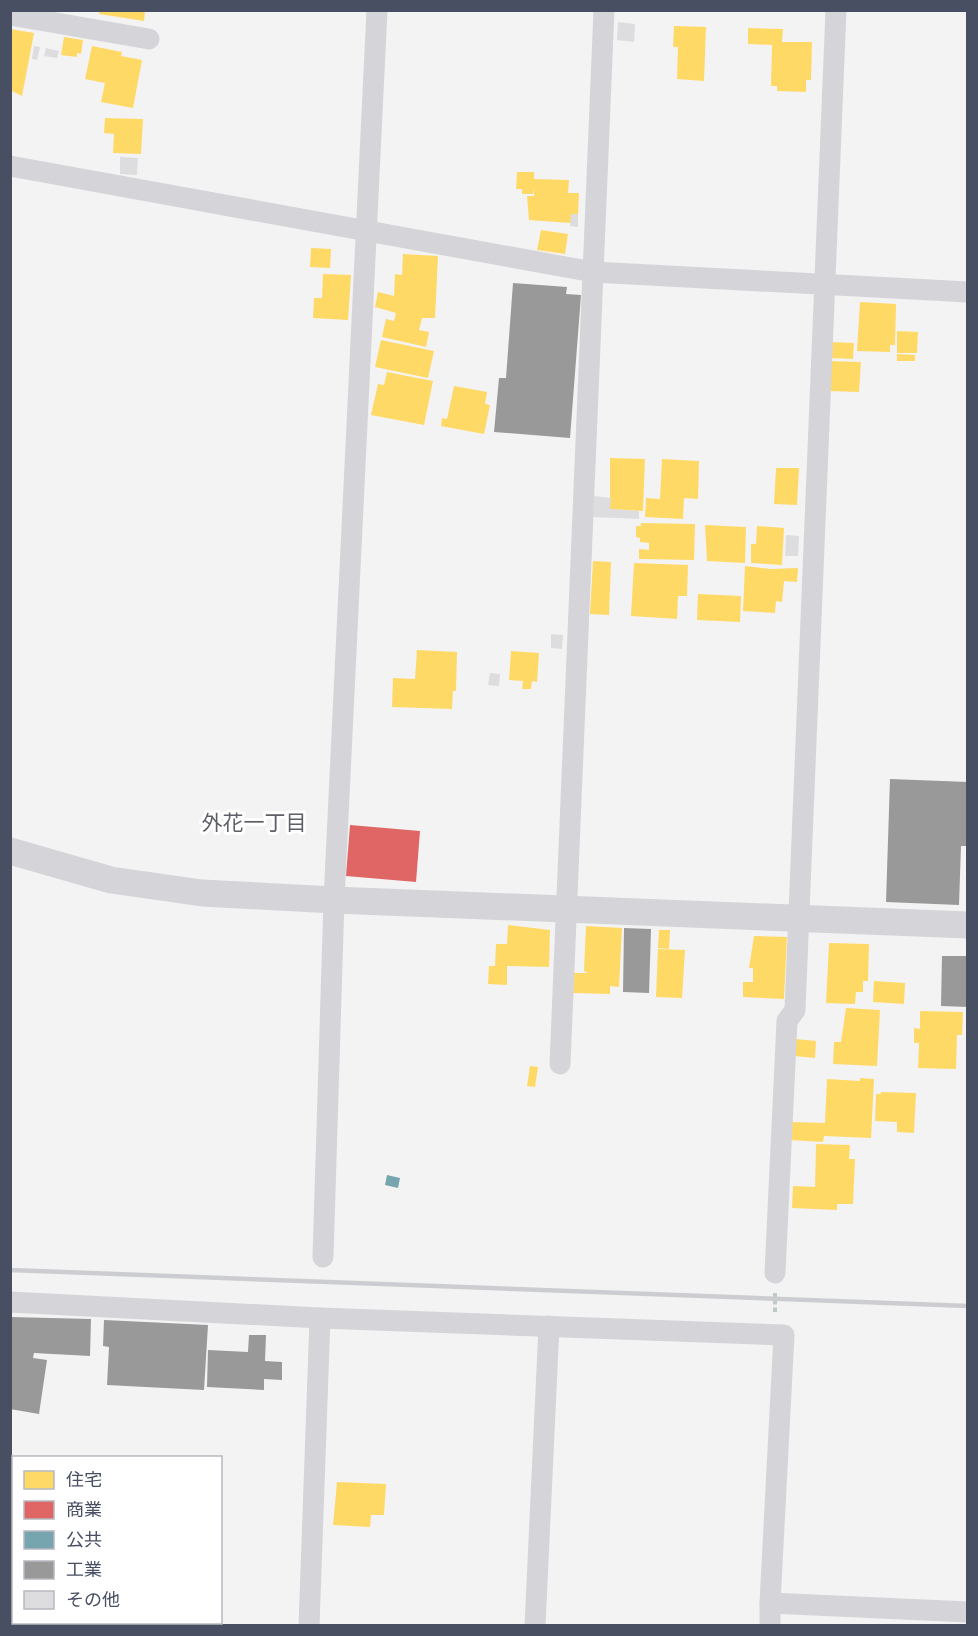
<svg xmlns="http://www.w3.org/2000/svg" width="978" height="1636" font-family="Raleway,'Noto Sans JP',sans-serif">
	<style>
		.homes { fill: #ffd966 }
		.shops { fill: #e06666 }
		.public { fill: #76a5af }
		.industry { fill: #999 }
		.building { fill: #dddcdf }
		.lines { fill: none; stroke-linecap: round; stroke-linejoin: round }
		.path { stroke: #becac9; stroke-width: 4; stroke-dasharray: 4.5 3; stroke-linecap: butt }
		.minor { stroke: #d5d5d9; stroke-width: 21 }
		.tertiary { stroke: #d5d5d9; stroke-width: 27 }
		.rail { stroke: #cccdd0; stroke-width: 4.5 }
		.labels { text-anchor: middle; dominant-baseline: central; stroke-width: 6; stroke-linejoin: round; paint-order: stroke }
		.neighbourhood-label { font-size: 21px; fill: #5e6068; stroke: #fff }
	</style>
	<rect width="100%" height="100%" fill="#f4f3f3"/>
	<!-- homes -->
	<g class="homes">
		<polygon points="100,10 145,10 144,21 99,14"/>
		<polygon points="674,26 706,27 704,81 677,79 678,47 673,47"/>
		<polygon points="748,28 783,29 782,42 812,42 811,80 806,80 806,92 777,91 777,86 771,86 772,45 748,44"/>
		<polygon points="10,29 34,33 22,96 10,90"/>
		<polygon points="64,37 83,40 81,54 77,53 77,57 61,55"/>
		<polygon points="92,46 122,52 121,56 142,60 133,108 101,102 105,83 85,79"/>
		<polygon points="105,118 143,119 141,154 113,153 114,134 104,133"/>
		<polygon points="517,172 534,172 534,179 569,180 568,193 579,193 578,214 571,214 571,223 529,220 527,196 534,196 534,189 533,194 522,194 522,189 516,189"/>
		<polygon points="541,230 568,234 565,254 537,250"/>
		<polygon points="311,248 331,249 330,268 310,267"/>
		<polygon points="403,254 438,256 435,318 422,318 419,330 429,332 426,347 382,337 386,319 394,321 396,313 375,307 378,292 394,296 395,274 402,275"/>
		<polygon points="323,274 351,275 348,320 313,318 314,298 322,298"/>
		<polygon points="860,302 896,304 895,345 890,345 890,352 857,351"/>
		<polygon points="897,331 918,332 917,353 897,353"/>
		<polygon points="381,340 434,351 428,378 375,367"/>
		<polygon points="831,342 854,343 853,359 830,358"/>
		<polygon points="897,354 915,355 915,361 897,361"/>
		<polygon points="829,361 861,362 859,392 828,391"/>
		<polygon points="387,372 433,381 424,425 371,415 378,384 384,385"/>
		<polygon points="454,386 487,392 485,404 490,405 484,434 441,426 442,418 447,419"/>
		<polygon points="610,458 645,459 643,511 610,509"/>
		<polygon points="662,459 699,461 698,499 684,498 683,519 645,517 646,498 660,499"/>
		<polygon points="776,468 799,468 797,505 774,504"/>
		<polygon points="641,523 695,524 694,560 639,559 639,549 649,550 649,543 640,542 640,538 636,537 636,526 641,526"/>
		<polygon points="705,525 746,527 745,563 707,561"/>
		<polygon points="757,526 784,528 782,565 751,563 751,544 756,544"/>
		<polygon points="593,561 611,562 609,615 590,614"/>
		<polygon points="634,563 688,565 687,596 678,596 677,619 631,616"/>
		<polygon points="745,566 771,569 798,568 797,582 784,581 782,602 776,601 775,613 743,611"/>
		<polygon points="698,594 741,596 740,622 697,620"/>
		<polygon points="417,650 457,652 456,691 453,691 452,709 392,707 393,678 415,679"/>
		<polygon points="511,651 539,653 537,682 532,681 531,689 522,689 523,681 509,680"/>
		<polygon points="508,925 550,930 549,967 507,966 507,985 488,984 489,966 495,966 496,944 507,944"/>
		<polygon points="586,926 622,928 619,987 610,986 610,994 573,993 574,973 588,973 584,971"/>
		<polygon points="659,930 670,930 669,949 658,948"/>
		<polygon points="754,936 787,937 784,999 743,997 743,982 753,982 753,968 749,968"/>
		<polygon points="829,943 869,944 868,981 863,981 863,992 856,992 855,1004 826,1003"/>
		<polygon points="658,949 685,950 682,998 656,997"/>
		<polygon points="874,981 905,983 904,1004 873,1002"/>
		<polygon points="846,1008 880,1010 877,1066 833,1064 834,1042 841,1042"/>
		<polygon points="920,1011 963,1012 962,1035 957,1035 956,1069 918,1068 919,1043 914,1043 914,1028 920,1029"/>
		<polygon points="795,1039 816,1041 815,1058 794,1056"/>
		<polygon points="530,1066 538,1067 535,1087 527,1086"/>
		<polygon points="860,1078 874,1079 871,1138 824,1136 823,1142 789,1140 790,1122 825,1123 827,1079 860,1081"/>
		<polygon points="881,1092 916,1093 914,1133 897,1132 897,1122 875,1121 876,1094 881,1094"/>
		<polygon points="816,1144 850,1145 849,1159 855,1159 853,1204 837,1204 837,1210 792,1208 793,1186 815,1187"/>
		<polygon points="337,1482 386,1484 384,1515 371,1515 370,1527 333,1525"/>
	</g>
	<!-- shops -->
	<polygon class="shops" points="350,825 420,831 416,882 346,876"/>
	<!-- public -->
	<polygon class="public" points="387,1175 400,1178 398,1188 385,1185"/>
	<!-- industry -->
	<g class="industry">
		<polygon points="513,283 567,287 566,294 581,295 570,438 494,432 499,378 506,378"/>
		<polygon points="890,779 968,782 968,846 961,846 959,905 886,902"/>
		<polygon points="624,928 651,929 649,993 623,992"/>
		<polygon points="942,956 968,956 968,1007 941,1006"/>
		<polygon points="10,1317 91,1319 90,1356 34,1353 33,1358 47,1360 39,1414 10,1409"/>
		<polygon points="104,1320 208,1325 204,1390 107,1385 109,1347 103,1346"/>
		<polygon points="249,1335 266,1335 265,1361 282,1362 282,1380 264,1379 264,1390 207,1387 208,1350 248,1352"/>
	</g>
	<!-- building -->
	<g class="building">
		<polygon points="618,22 635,24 634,42 617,40"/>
		<polygon points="34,46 40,47 37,60 32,59"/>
		<polygon points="46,48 59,51 57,58 44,56"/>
		<polygon points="120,157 138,158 137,175 120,174"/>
		<polygon points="571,214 578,214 578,227 570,226"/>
		<polygon points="594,496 611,498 610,509 639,511 639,519 593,517"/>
		<polygon points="786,535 799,536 798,556 785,556"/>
		<polygon points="551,634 563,635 562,649 551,648"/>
		<polygon points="490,673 500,674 499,686 488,685"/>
	</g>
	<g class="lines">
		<!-- path -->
		<polyline class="path" points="775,1312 775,1293"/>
		<!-- minor -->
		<g class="minor">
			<polyline points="10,15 149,39"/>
			<polyline points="10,166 593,272 968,292"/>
			<polyline points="560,1064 604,10"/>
			<polyline points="323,1257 334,900 377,10"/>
			<polyline points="775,1273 787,1021 795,1010 836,10"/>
			<polyline points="10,1302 320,1318 784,1335 770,1603"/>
			<polyline points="309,1626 320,1318"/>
			<polyline points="535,1626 549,1326"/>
			<polyline points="770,1626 770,1603 968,1612"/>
		</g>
		<!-- tertiary -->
		<polyline class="tertiary" points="10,851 111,880 202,893 334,900 968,925"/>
		<!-- rail -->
		<polyline class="rail" points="10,1270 968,1306"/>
	</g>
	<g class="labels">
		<!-- neighbourhood labels -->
		<g class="neighbourhood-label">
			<text x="254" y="822">外花一丁目</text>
		</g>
	</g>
	<!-- border -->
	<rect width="978" height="1636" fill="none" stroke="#484f62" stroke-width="24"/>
	<!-- legend -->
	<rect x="12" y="1456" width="210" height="168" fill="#ffffff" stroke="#b6b9c0" stroke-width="1.5"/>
	<rect x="24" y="1471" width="30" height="18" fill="#ffd966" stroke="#b6b9c0" stroke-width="1.5"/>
	<text x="66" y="1486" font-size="18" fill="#484f62">住宅</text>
	<rect x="24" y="1501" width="30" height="18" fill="#e06666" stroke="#b6b9c0" stroke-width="1.5"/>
	<text x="66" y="1516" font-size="18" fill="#484f62">商業</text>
	<rect x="24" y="1531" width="30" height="18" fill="#76a5af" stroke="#b6b9c0" stroke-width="1.5"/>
	<text x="66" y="1546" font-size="18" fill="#484f62">公共</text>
	<rect x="24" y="1561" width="30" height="18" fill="#999999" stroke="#b6b9c0" stroke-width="1.5"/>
	<text x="66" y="1576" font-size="18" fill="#484f62">工業</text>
	<rect x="24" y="1591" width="30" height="18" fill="#dddcdf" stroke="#b6b9c0" stroke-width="1.5"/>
	<text x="66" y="1606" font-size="18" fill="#484f62">その他</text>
</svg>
